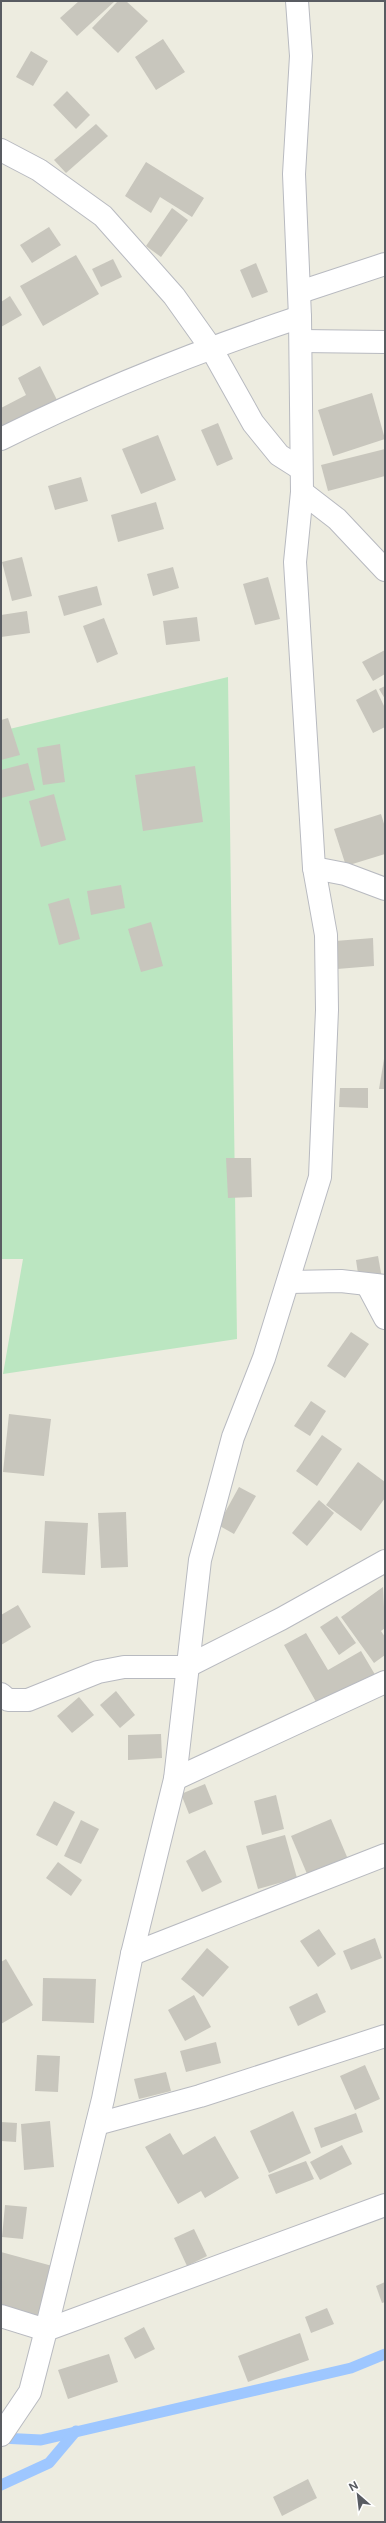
<svg xmlns="http://www.w3.org/2000/svg" width="386" height="2523" font-family="'Public Sans',sans-serif">
	<style>
		.green { fill: #bbe6c1 }
		.lines { fill: none; stroke-linecap: round; stroke-linejoin: round }
		.stream { stroke: #9ec7ff; stroke-width: 11 }
		.building { fill: #c8c6bd }
		.minor-casing { stroke: #b8bac0; stroke-width: 24 }
		.minor { stroke: #fff; stroke-width: 22 }
	</style>
	<rect width="100%" height="100%" fill="#edece0"/>
	<!-- green -->
	<polygon class="green" points="228,677 237,1339 3,1374 23,1259 1,1259 1,731"/>
	<g class="lines">
		<!-- stream -->
		<g class="stream">
			<polyline points="1,2438 41,2440 351,2368 385,2354"/>
			<polyline points="1,2485 49,2463 76,2431"/>
		</g>
	</g>
	<!-- building -->
	<g class="building">
		<polygon points="79,1 115,1 77,36 60,18"/>
		<polygon points="118,1 126,1 148,21 118,53 92,28"/>
		<polygon points="163,39 185,72 156,90 135,57"/>
		<polygon points="31,51 48,61 33,86 16,77"/>
		<polygon points="67,91 90,115 76,129 53,105"/>
		<polygon points="96,124 108,136 66,173 54,160"/>
		<polygon points="146,162 204,198 192,217 160,197 151,213 125,196"/>
		<polygon points="172,208 188,220 161,257 146,246"/>
		<polygon points="49,227 61,245 32,263 20,245"/>
		<polygon points="76,255 99,294 43,326 20,286"/>
		<polygon points="113,259 122,277 101,287 92,269"/>
		<polygon points="256,263 268,292 252,298 240,270"/>
		<polygon points="10,296 22,315 1,327 1,302"/>
		<polygon points="40,366 58,402 1,431 1,408 26,395 18,378"/>
		<polygon points="372,393 385,439 333,456 318,410"/>
		<polygon points="218,423 233,459 217,466 201,430"/>
		<polygon points="158,435 176,480 141,494 122,449"/>
		<polygon points="385,449 385,476 328,491 321,465"/>
		<polygon points="81,477 88,501 55,510 48,486"/>
		<polygon points="156,502 164,529 118,542 111,515"/>
		<polygon points="22,557 32,596 12,601 2,562"/>
		<polygon points="173,567 179,588 153,596 147,574"/>
		<polygon points="268,577 280,619 255,625 243,584"/>
		<polygon points="97,586 102,605 64,616 58,596"/>
		<polygon points="27,611 30,633 1,637 1,615"/>
		<polygon points="197,617 200,641 166,645 163,621"/>
		<polygon points="104,618 118,654 97,663 83,626"/>
		<polygon points="385,650 385,674 373,681 362,662"/>
		<polygon points="385,686 385,699 379,689"/>
		<polygon points="376,689 385,708 385,727 373,733 356,700"/>
		<polygon points="8,718 20,755 1,760 1,720"/>
		<polygon points="60,744 65,782 43,785 37,748"/>
		<polygon points="28,763 35,790 1,798 1,770"/>
		<polygon points="195,766 203,822 143,831 135,775"/>
		<polygon points="54,794 66,840 41,847 29,801"/>
		<polygon points="381,814 385,827 385,854 346,866 334,829"/>
		<polygon points="121,885 125,908 91,915 87,891"/>
		<polygon points="69,898 80,939 59,945 48,904"/>
		<polygon points="151,922 163,966 141,972 128,929"/>
		<polygon points="373,938 374,966 337,969 335,941"/>
		<polygon points="385,1053 385,1089 379,1089"/>
		<polygon points="340,1088 368,1088 368,1108 339,1107"/>
		<polygon points="226,1158 251,1158 252,1197 228,1198"/>
		<polygon points="378,1256 383,1284 360,1287 356,1260"/>
		<polygon points="351,1332 369,1344 345,1378 327,1366"/>
		<polygon points="311,1401 326,1411 310,1436 294,1426"/>
		<polygon points="9,1414 51,1419 44,1476 3,1472"/>
		<polygon points="322,1435 342,1449 317,1486 296,1471"/>
		<polygon points="358,1462 385,1482 385,1498 361,1531 326,1505"/>
		<polygon points="239,1487 256,1496 234,1534 218,1525"/>
		<polygon points="319,1500 334,1513 307,1546 292,1533"/>
		<polygon points="126,1512 128,1567 101,1568 98,1513"/>
		<polygon points="45,1521 88,1523 85,1575 42,1573"/>
		<polygon points="383,1587 385,1628 381,1631 385,1637 385,1655 374,1663 341,1617"/>
		<polygon points="18,1605 31,1627 1,1645 1,1615"/>
		<polygon points="337,1616 356,1643 339,1655 320,1627"/>
		<polygon points="306,1633 328,1670 361,1651 380,1683 324,1716 284,1645"/>
		<polygon points="116,1691 135,1715 120,1728 100,1705"/>
		<polygon points="79,1697 94,1715 72,1733 57,1716"/>
		<polygon points="161,1734 162,1758 128,1760 128,1735"/>
		<polygon points="205,1784 213,1804 189,1814 181,1794"/>
		<polygon points="276,1795 284,1829 262,1835 254,1801"/>
		<polygon points="54,1801 75,1812 57,1846 36,1835"/>
		<polygon points="331,1819 353,1871 313,1888 291,1836"/>
		<polygon points="81,1820 99,1829 81,1864 64,1856"/>
		<polygon points="285,1835 297,1878 258,1889 246,1846"/>
		<polygon points="205,1850 222,1882 202,1892 186,1861"/>
		<polygon points="58,1862 82,1880 71,1896 46,1878"/>
		<polygon points="319,1929 336,1954 318,1967 300,1941"/>
		<polygon points="375,1938 382,1958 351,1970 343,1951"/>
		<polygon points="207,1948 229,1967 203,1997 181,1979"/>
		<polygon points="6,1959 33,2005 1,2024 1,1962"/>
		<polygon points="43,1978 96,1979 94,2023 42,2021"/>
		<polygon points="317,1993 326,2012 298,2026 289,2007"/>
		<polygon points="194,1995 211,2027 185,2041 168,2010"/>
		<polygon points="216,2042 221,2063 186,2072 180,2051"/>
		<polygon points="37,2055 60,2056 58,2092 35,2091"/>
		<polygon points="365,2065 380,2099 355,2110 340,2076"/>
		<polygon points="166,2072 171,2091 139,2099 134,2079"/>
		<polygon points="293,2111 311,2153 269,2173 250,2131"/>
		<polygon points="356,2113 363,2132 321,2148 314,2128"/>
		<polygon points="50,2121 54,2167 24,2170 21,2124"/>
		<polygon points="1,2122 17,2123 16,2142 1,2141"/>
		<polygon points="170,2133 183,2155 215,2136 239,2178 205,2198 201,2191 178,2204 145,2147"/>
		<polygon points="342,2145 352,2164 320,2180 310,2162"/>
		<polygon points="306,2161 314,2179 276,2194 268,2175"/>
		<polygon points="5,2205 27,2207 23,2239 2,2237"/>
		<polygon points="194,2229 207,2256 187,2266 174,2238"/>
		<polygon points="1,2252 56,2267 33,2331 1,2322"/>
		<polygon points="385,2282 385,2302 382,2303 376,2286"/>
		<polygon points="327,2308 334,2324 311,2333 305,2317"/>
		<polygon points="144,2327 155,2349 135,2359 124,2338"/>
		<polygon points="300,2333 309,2360 248,2382 238,2356"/>
		<polygon points="109,2354 118,2382 68,2399 58,2370"/>
		<polygon points="308,2479 317,2498 282,2516 273,2497"/>
	</g>
	<g class="lines">
		<!-- minor casing -->
		<g class="minor-casing">
			<g id="minor">
				<polyline points="1,150 39,170 103,216 174,296 211,348 253,423 279,455 301,469"/>
				<polyline points="300,292 385,264"/>
				<polyline points="301,341 385,342"/>
				<path d="M1,439C97,391 198,351 300,317"/>
				<polyline points="302,492 337,519 385,570"/>
				<polyline points="314,868 345,874 385,889"/>
				<polyline points="289,1282 341,1281 385,1286"/>
				<polyline points="368,1286 385,1318"/>
				<polyline points="1,1694 8,1700 28,1700 98,1672 124,1667 186,1667 281,1619 385,1561"/>
				<polyline points="175,1779 385,1682"/>
				<polyline points="132,1954 385,1855"/>
				<polyline points="97,2124 200,2096 385,2036"/>
				<polyline points="1,2316 46,2330 103,2099 132,1954 175,1779 200,1560 233,1437 264,1358 320,1177 327,1010 326,935 314,868 295,562 302,492 300,317 294,174 301,56 297,1"/>
				<polyline points="1,2435 30,2392 46,2330 385,2205"/>
			</g>
		</g>
		<!-- minor -->
		<use href="#minor" class="minor"/>
	</g>
	<!-- border -->
	<rect width="386" height="2523" fill="none" stroke="#595c62" stroke-width="4"/>
	<!-- north arrow -->
	<g transform="translate(358 2495) rotate(332)" stroke="#ffffff" stroke-width="3" paint-order="stroke">
	<path d="M0-3L7 15L0 10L-7 15Z" fill="#595c62"/>
	<text y="-6" font-size="11" font-weight="bold" text-anchor="middle" fill="#595c62">N</text>
	</g>
</svg>
